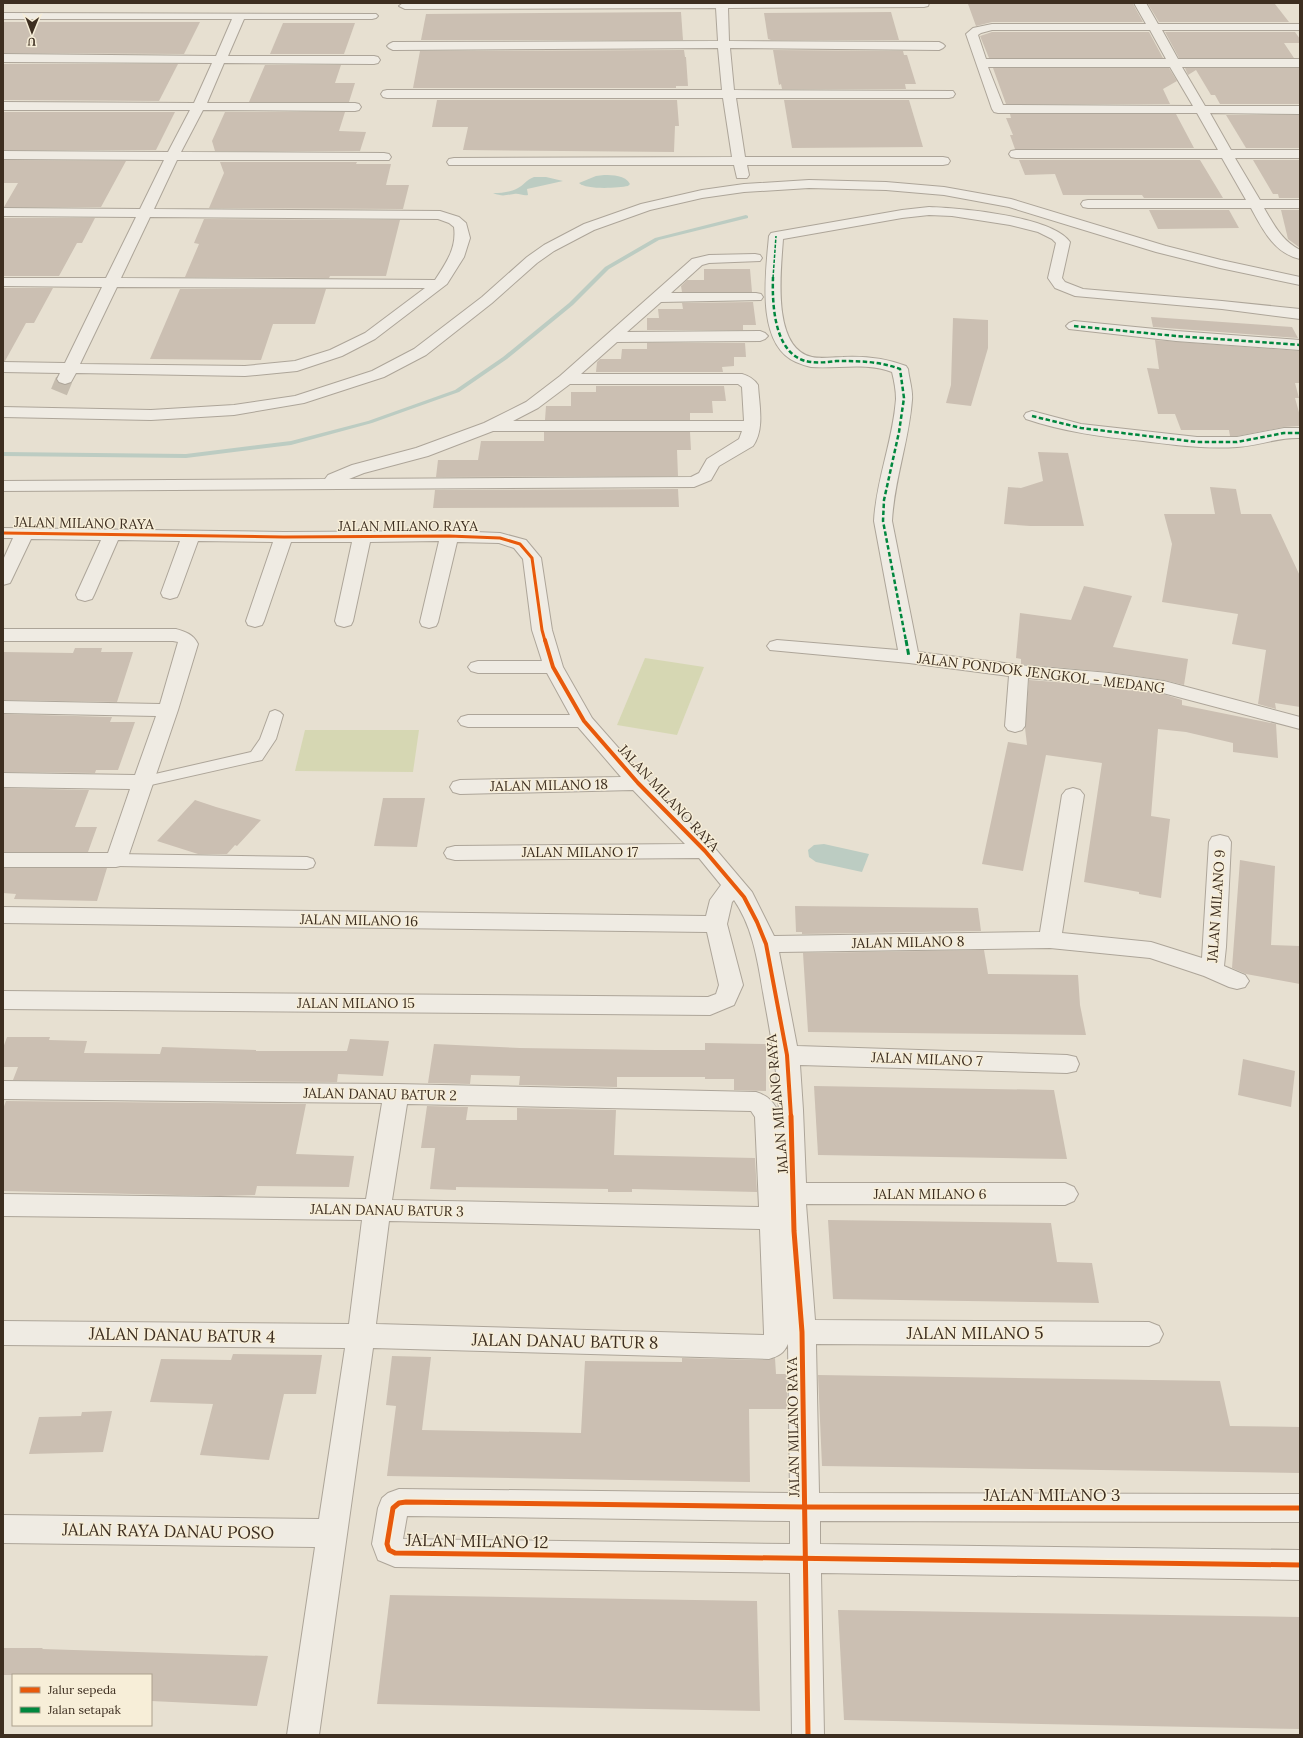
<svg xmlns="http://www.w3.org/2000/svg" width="1303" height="1738" font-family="Lora,serif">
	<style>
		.green { fill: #d6d7b3 }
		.water { fill: #bcccc2 }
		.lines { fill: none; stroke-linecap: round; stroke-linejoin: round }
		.stream { fill: #bcccc2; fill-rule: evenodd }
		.building { fill: #cbbfb2 }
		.street-tunnel { stroke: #c5bcae; stroke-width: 17; stroke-dasharray: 17 8; stroke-linecap: butt }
		.lane-casing { stroke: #ada599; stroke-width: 2 }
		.street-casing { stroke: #ada599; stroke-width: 2 }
		.lane { fill: #efebe3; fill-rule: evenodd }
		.street { fill: #efebe3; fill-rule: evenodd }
		.quiet-far2 { stroke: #00873e; stroke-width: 1.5; stroke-dasharray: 3.5 1.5; stroke-linecap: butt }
		.quiet-far1 { stroke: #00873e; stroke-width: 2.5; stroke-dasharray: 4.5 2.5; stroke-linecap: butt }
		.quiet { stroke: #00873e; stroke-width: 3; stroke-dasharray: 6 3; stroke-linecap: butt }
		.cycleway-far2-casing { stroke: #f7eed8; stroke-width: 5 }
		.cycleway-far1-casing { stroke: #f7eed8; stroke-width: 6 }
		.cycleway-casing { stroke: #f7eed8; stroke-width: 8 }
		.cycleway-far2 { stroke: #e8590c; stroke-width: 3 }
		.cycleway-far1 { stroke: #e8590c; stroke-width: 4 }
		.cycleway { stroke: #e8590c; stroke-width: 5 }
		.labels { text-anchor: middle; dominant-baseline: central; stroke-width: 3; stroke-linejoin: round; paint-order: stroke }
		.street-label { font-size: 14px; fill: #3d2e20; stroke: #f7eed8 }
		.near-street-label { font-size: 17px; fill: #3d2e20; stroke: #f7eed8 }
	</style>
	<rect width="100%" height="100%" fill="#e7e0d1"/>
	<!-- green -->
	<g class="green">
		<polygon points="645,658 704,667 677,735 617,725"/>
		<polygon points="305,730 419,730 413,772 295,771"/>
	</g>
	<!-- water -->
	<g class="water">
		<path d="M604,175C613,175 625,175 630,184L628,186C618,188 586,190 579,183L596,176Z"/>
		<path d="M534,177H546L563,181L527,189L528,195C523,196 519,193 514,194C505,195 503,197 493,193C502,193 511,192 518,188C524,185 526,180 534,177Z"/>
		<polygon points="824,844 869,854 862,872 816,862 809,857 808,850 814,845"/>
	</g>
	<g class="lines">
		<!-- stream -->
		<polygon class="stream" points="746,215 748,216 748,218 659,240 609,269 573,305 507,359 459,392 372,423 291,445 186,458 3,456 3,452 186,454 291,441 368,421 455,390 503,357 569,303 605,267 655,238"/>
	</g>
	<!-- building -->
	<g class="building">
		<polygon points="968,4 1133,4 1143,22 992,22 976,26"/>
		<polygon points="1148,4 1275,4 1289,22 1159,22"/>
		<polygon points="681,12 683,40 421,40 426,14"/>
		<polygon points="891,12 899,40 771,40 768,39 764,13"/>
		<polygon points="3,22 200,22 184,54 3,53"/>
		<polygon points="283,23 355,23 344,54 270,54"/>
		<polygon points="992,32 1149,32 1163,58 989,58 980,36"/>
		<polygon points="1165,32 1295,32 1300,39 1300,43 1284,43 1294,58 1179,58"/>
		<polygon points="684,50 685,57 686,57 688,86 676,86 676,88 413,88 420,51"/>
		<polygon points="773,50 903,51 904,55 907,55 916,84 905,84 906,89 782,89 781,84 779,85"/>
		<polygon points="3,64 178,64 159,101 3,100"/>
		<polygon points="265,65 341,65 335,83 355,83 349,102 249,102"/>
		<polygon points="993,68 1169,68 1177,81 1163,89 1170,104 1006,104"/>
		<polygon points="1185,68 1300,68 1300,104 1220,104 1215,95 1211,95 1196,70 1188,75"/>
		<polygon points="437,100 677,100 679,126 675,126 674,152 463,150 468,127 432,127"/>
		<polygon points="784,100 909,100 923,147 792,148"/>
		<polygon points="3,112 175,112 156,150 3,150"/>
		<polygon points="225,112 345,112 339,131 366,132 360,151 215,151 212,141"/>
		<polygon points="1010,114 1176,114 1194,148 1015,149 1010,135 1013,135 1006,118 1011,118"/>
		<polygon points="1226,115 1300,115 1300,148 1246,148"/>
		<polygon points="3,160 126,161 101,207 4,207 18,183 3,183"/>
		<polygon points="1019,160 1200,160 1223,198 1144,198 1142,195 1063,195 1055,174 1025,175"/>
		<polygon points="1253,160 1300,160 1300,198 1279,198 1278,194 1273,194"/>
		<polygon points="220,162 357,162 356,164 391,164 386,185 409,185 403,209 209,208 224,173"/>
		<polygon points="1149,210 1229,210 1239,228 1158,229"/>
		<polygon points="1281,210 1300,210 1300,248 1288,239"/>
		<polygon points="3,218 95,218 82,243 77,243 59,276 3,276"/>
		<polygon points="204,219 400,220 386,276 330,276 329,278 185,277 199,244 194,243"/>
		<polygon points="704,269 750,269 752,292 682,292 681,286 687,280 704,280"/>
		<polygon points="3,288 53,288 34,323 26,323 5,361 3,361"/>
		<polygon points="180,289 326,289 315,324 273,324 261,360 150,359"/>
		<polygon points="753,302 756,325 743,325 743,330 647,330 647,318 659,318 658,309 683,309 682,303"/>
		<polygon points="1151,317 1292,327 1298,338 1153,327"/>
		<polygon points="953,318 988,320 988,348 971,406 946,403 951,385"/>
		<polygon points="1155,340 1300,351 1300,383 1295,383 1299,398 1295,398 1300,416 1300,426 1284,427 1237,436 1230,436 1229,430 1181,430 1175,414 1158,414 1147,368 1159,369"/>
		<polygon points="647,343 745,343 746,357 734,357 734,366 722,367 723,372 596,372 597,362 600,359 621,359 622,349 647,349"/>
		<polygon points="596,386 724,386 726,401 712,401 713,413 690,413 690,420 545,420 546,406 571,406 571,392 596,392"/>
		<polygon points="544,432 690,432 691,450 677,450 678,476 436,477 438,460 478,460 481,441 544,441"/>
		<polygon points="1038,452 1068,453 1084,526 1030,526 1004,524 1008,487 1021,488 1043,481"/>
		<polygon points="1210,487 1236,489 1241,514 1271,514 1300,576 1300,707 1275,703 1276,709 1258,704 1266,650 1232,644 1238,614 1162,602 1172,544 1164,514 1215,514"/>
		<polygon points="678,489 679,507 433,508 435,490"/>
		<polygon points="1084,586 1132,596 1113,647 1188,659 1184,685 1164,680 1109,672 1021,664 1021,659 1016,658 1020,613 1071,620"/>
		<polygon points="75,648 102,648 101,652 133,652 117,702 3,700 3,652 73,653"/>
		<polygon points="1029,680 1109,686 1163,694 1182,700 1182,705 1276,724 1278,758 1233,752 1233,743 1186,732 1158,729 1151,816 1170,819 1161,898 1139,894 1139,892 1084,882 1102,763 1046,755 1023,871 982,864 1008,742 1027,745 1025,728"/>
		<polygon points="3,714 112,717 110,722 135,722 118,770 96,770 95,773 3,772"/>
		<polygon points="3,788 89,790 75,827 97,827 88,852 3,852"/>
		<polygon points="383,798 425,798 417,847 374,846"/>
		<polygon points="195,800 216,807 261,820 237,846 235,845 227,854 198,854 157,841"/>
		<polygon points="1240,860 1275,866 1271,945 1300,946 1300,984 1246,974 1232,968"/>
		<polygon points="3,868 107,868 97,901 14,899 16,894 3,893"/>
		<polygon points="795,906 978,908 981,931 802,934 802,932 796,932"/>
		<polygon points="984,950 988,974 1078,975 1080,1005 1086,1035 808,1032 803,953"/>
		<polygon points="7,1037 50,1037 49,1040 87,1041 84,1053 160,1054 162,1047 256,1050 256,1051 347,1051 350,1039 389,1041 383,1076 338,1074 337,1082 13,1080 18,1067 3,1067 3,1048"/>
		<polygon points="705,1043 766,1044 766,1091 734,1090 734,1079 705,1079 705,1077 617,1077 617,1087 519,1085 520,1076 471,1075 470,1084 428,1083 434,1044 520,1048 655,1050 705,1050"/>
		<polygon points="1243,1059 1295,1071 1291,1107 1238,1095"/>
		<polygon points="814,1086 1054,1090 1067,1159 818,1155"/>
		<polygon points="6,1101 306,1104 296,1154 354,1156 349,1187 257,1186 255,1195 220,1196 3,1191 3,1109"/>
		<polygon points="427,1106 468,1107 466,1120 517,1120 517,1108 616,1110 614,1155 755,1158 757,1192 632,1189 632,1192 608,1192 608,1189 456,1187 456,1190 430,1189 435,1148 421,1148"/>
		<polygon points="828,1220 1051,1223 1057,1262 1092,1263 1099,1303 833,1299"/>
		<polygon points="233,1354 322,1355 316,1394 284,1394 269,1460 200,1455 213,1404 150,1402 161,1359 231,1360"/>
		<polygon points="392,1356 431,1357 422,1430 581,1433 585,1361 682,1362 682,1358 769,1360 775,1358 776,1374 787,1374 787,1409 749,1409 750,1482 387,1476 396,1406 386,1405"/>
		<polygon points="818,1375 1220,1381 1230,1426 1300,1427 1300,1473 822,1466"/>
		<polygon points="112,1411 103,1452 29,1454 39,1417 81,1416 82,1412"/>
		<polygon points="390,1595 757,1601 760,1711 377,1704"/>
		<polygon points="838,1610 1300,1617 1300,1729 844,1720"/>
		<polygon points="3,1648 43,1648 42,1649 268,1656 257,1706 151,1701 151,1675 3,1675"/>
	</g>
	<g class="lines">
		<!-- street-tunnel -->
		<polyline class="street-tunnel" points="59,392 64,380"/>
		<!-- lane casing -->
		<g class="lane-casing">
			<g id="lane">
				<polygon points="275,710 280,712 283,715 276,739 262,760 142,787 136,786 134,782 136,778 142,777 251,752 260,739 270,712"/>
				<polygon points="116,854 307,857 313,859 315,863 313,867 307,869 116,866 110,864 108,860 110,856"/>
			</g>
		</g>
		<!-- street casing -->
		<g class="street-casing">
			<g id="street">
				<polygon points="403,3 929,3 928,6 924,7 728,8 729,41 939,42 943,44 945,46 943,48 939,50 730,48 734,90 953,91 955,94 953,97 949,98 736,98 745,157 943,157 948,158 950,161 948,164 943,165 747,165 749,175 747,178 737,178 734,165 449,165 447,162 449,159 454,158 732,157 723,98 387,98 383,97 381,94 383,91 387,90 722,90 718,48 393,50 389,48 387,46 389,44 393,42 718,41 716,8 405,9 399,6"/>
				<path d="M1134,3H1146L1158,24H1300V30H1162L1178,59H1300V67H1182L1205,106H1300V114L1210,113L1231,150H1300V158H1235L1260,200H1300V208H1264C1274,225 1282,241 1300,250V259C1274,253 1263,230 1251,208H1088L1083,207L1081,204L1083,201L1088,200H1246L1222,158H1016L1011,157L1009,154L1011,151L1016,150H1218L1197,113H998L994,112L992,109L966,34L973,28L992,24H1146ZM992,30H1150L1166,59H986L978,35L981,33ZM988,67H1170L1193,106L1003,105Z"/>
				<path d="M3,13L376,14L378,16L376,18L372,19H244L228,56H374L378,57L380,60L378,63L374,64L224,63L207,103H355L359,104L361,107L359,110L355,111L203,110L181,152L384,153L389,154L391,157L389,160H177L154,209L440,211L459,217L466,223L470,238L464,257L447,284L375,339L342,356L297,371L245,376L76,373L71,382L65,384L59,382L57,379L60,373L3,372V362L65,363L102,287L3,286V278H106L136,217L3,216V208L140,209L164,160L3,159V151L168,152L190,110H3V102L194,103L212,63L3,62V54L216,56L232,19H3ZM150,217L438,219L449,223L454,227C457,248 446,263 435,280L121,278ZM117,287L425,288L365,333L330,350L295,361L245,366L80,364Z"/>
				<polygon points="809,180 886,182 944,187 1011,199 1166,246 1221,260 1300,277 1300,285 1220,268 1156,252 1009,207 944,195 886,190 809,188 744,192 702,198 650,210 594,230 554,251 537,263 492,303 426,355 384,377 304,403 234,415 151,420 3,417 3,407 151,410 234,405 295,396 372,371 414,349 482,297 527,257 544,245 584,224 641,204 702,190 744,184"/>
				<path d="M929,207C960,208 1052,216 1070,242L1062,278L1065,282L1083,289L1222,301L1300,309V319L1222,309L1075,296L1055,288L1048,278L1056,243L1052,239L1038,232L1010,225L952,216L929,215L902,218L783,239C781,270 771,348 812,357C821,359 833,357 843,357C864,356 885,358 906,366L908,369C909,379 913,390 912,400C909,441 894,480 892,521L918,652L1019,665L1109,673L1164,681L1300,717V729L1163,693L1109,685L1028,678L1025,726L1022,730L1015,732L1008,730L1005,726L1009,676L909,663L770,650L767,646L770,642L777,640L898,650L874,521C876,480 893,441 896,399C896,390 894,380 892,372C866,362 838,369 811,367C806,366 801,364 796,362C755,344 766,272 769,236L771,233L776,232L902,210Z"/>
				<path d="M755,254L760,255L762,258L760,261L709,263L702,265L671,293H756L761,294L763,297L761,300L661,302L627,332L760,331L765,333L768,336L765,339L760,341L617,342L581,374H742C749,376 754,379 758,385C759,404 765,429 753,446L719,466L711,480L694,487L3,491V481L325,479L328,475L352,465L416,448L484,423L526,402L560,376L692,259L709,255ZM570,384H738L742,387L744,421H513L538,408ZM493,431H742L739,439L707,459L699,473L691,477L349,479L364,473L428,456Z"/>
				<polygon points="1074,321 1176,331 1300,340 1300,350 1176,341 1069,329 1066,326 1069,323"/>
				<path d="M1032,411L1081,424L1197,437H1237L1284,428H1300V438C1278,437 1258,446 1237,447C1205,449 1174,445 1143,441C1103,437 1064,432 1026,419L1024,416L1026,413Z"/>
				<path d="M3,528L284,532L449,531L500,533L526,540L541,558L552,630L563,667L592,718L645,778L713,846L752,892L774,936L1040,932L1062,795L1066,790L1073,788L1080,790L1084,795L1062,933L1151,942L1202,958L1209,842L1212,837L1220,835L1228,837L1231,842L1226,947L1224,966L1245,975L1249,981L1245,987L1237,989L1229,987L1204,976L1150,958L1050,948L779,952L797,1046L1067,1055L1076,1057L1079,1064L1076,1071L1067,1073L800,1065L803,1110L806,1183H1065L1074,1187L1078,1194L1074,1201L1065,1205L806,1204L815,1320L1149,1322L1159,1326L1163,1334L1159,1342L1149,1346L816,1344L819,1493L1300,1494V1522L820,1521V1544L1300,1550V1580L821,1573L824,1735H792L790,1573L395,1567L378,1560L372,1544L378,1508L382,1498L388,1493L399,1489L790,1493L788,1344C784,1353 779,1356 769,1359L373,1348L319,1735H287L315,1547L3,1543V1515L319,1519L345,1348L3,1345V1321L349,1324L362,1220L3,1216V1194L366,1199L382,1103L3,1099V1081L396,1084L756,1092C768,1096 773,1101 779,1113C778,1074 771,1036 764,998C758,964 754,929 734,900L732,902L727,924L743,985L734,1005L710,1015L3,1009V991L708,997L716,994L719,985L707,932L3,923V907L706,916L710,900L721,885L699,858L455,860L447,858L444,853L447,848L455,846L685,844L633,790L460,794L453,792L450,787L453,782L460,780L621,777L578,727H468L461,725L458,721L461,717L468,715H570L547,673H478L471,671L468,667L471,663L478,661H542L532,630L523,559L514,548L499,543L457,542L438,622L436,626L429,628L422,626L420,622L439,541L370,542L353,621L351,625L344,627L337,625L335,621L352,542H291L264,621L262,625L255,627L248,625L246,621L273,542L198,541L179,593L177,597L170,599L163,597L161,593L180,541L118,540L94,595L92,599L85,601L78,599L76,595L101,540L31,539L12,579L10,583L3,585V560L13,538H3ZM407,1104L751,1111L755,1117L759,1207L392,1200ZM389,1221L760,1229L764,1333V1335L376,1324ZM407,1516L790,1521V1544L403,1539Z"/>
				<path d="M3,629H176C186,632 193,634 198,644L178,710L127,860L124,865L116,867H3V853H108L130,789L3,787V773L135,775L156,716L3,713V701L160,704L178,642L173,641H3Z"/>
			</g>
		</g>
		<!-- lane -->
		<use href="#lane" class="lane"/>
		<!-- street -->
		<use href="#street" class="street"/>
		<!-- quiet-far2 -->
		<polyline class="quiet-far2" points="773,278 776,236"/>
		<!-- quiet-far1 -->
		<g class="quiet-far1">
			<path d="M773,277C772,305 774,358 811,362C819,363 828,362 836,361C858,361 879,361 900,369L904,398L899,432L884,500L883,521L906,641"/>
			<polyline points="1074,326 1176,336 1300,345"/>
			<polyline points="1032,416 1081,428 1197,442 1237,442 1284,433 1300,433"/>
		</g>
		<!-- quiet -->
		<polyline class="quiet" points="906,640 909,657"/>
		<!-- cycleway-far2 casing -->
		<g class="cycleway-far2-casing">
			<polyline id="cycleway-far2" points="3,533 284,537 449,536 500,538 520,544 532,558 542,630 545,641"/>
		</g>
		<!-- cycleway-far1 casing -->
		<g class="cycleway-far1-casing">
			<polyline id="cycleway-far1" points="545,640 553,667 584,721 638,783 705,851 744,897 757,922 766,944 787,1055 791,1117"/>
		</g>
		<!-- cycleway casing -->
		<g class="cycleway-casing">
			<g id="cycleway">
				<polyline points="791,1116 794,1231 802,1332 808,1735"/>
				<polyline points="1300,1508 805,1507 406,1502 399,1503 393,1508 387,1544 389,1550 395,1553 1300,1565"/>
			</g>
		</g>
		<!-- cycleway-far2 -->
		<use href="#cycleway-far2" class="cycleway-far2"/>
		<!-- cycleway-far1 -->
		<use href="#cycleway-far1" class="cycleway-far1"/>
		<!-- cycleway -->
		<use href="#cycleway" class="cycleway"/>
	</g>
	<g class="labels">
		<!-- street labels -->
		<g class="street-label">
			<text transform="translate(84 523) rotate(1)">JALAN MILANO RAYA</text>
			<text x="408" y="526">JALAN MILANO RAYA</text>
			<text transform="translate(1041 673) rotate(7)">JALAN PONDOK JENGKOL - MEDANG</text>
			<text transform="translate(549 785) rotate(-1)">JALAN MILANO 18</text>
			<text transform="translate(669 798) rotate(47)">JALAN MILANO RAYA</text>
			<text x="580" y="852">JALAN MILANO 17</text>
			<text transform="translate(1216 906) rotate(-86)">JALAN MILANO 9</text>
			<text transform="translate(359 920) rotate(1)">JALAN MILANO 16</text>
			<text transform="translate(908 942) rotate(-1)">JALAN MILANO 8</text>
			<text x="356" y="1003">JALAN MILANO 15</text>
			<text transform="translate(927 1059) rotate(2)">JALAN MILANO 7</text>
			<text transform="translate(380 1094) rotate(1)">JALAN DANAU BATUR 2</text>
			<text transform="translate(777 1104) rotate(-95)">JALAN MILANO RAYA</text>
			<text x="930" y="1194">JALAN MILANO 6</text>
			<text transform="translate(387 1210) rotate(1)">JALAN DANAU BATUR 3</text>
			<text transform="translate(793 1427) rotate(-91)">JALAN MILANO RAYA</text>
		</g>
		<!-- near-street labels -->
		<g class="near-street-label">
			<text x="975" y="1333">JALAN MILANO 5</text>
			<text transform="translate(182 1335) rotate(1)">JALAN DANAU BATUR 4</text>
			<text transform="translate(565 1341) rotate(1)">JALAN DANAU BATUR 8</text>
			<text x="1052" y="1495">JALAN MILANO 3</text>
			<text transform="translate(168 1531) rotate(1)">JALAN RAYA DANAU POSO</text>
			<text transform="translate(477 1541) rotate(1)">JALAN MILANO 12</text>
		</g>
	</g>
	<!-- border -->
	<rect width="1303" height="1738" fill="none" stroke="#3d2e20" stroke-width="8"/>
	<!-- legend -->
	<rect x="12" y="1674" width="140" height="52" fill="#f7eed8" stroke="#ada18e"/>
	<rect x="20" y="1687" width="20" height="6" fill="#e8590c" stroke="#ada18e"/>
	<text x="48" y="1694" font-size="12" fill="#3d2e20">Jalur sepeda</text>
	<rect x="20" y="1707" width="20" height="6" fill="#00873e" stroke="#ada18e"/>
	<text x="48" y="1714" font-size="12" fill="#3d2e20">Jalan setapak</text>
	<!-- north arrow -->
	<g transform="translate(32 32) rotate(181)" stroke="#f7eed8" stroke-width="3" paint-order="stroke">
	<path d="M0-3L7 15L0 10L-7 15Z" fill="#3d2e20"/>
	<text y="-6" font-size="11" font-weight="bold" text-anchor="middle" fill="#3d2e20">U</text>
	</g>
</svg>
